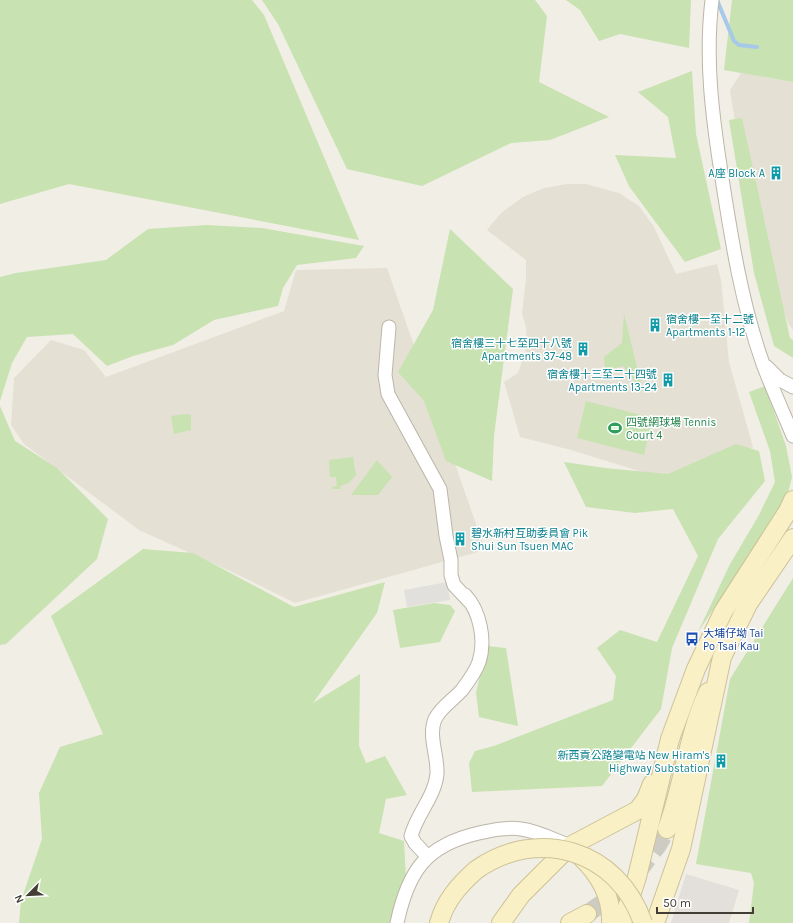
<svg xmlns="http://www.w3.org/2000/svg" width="793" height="923" font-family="Karla,'Noto Sans TC',sans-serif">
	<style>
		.residential { fill: #e4e0d3 }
		.industrial { fill: #e3dfda }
		.green { fill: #c8e2b1 }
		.parking { fill: #e2e0dd }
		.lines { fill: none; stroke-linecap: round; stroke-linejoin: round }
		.stream { stroke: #a6c9e9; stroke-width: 4 }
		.secondary-tunnel { stroke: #cecbc2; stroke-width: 18; stroke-dasharray: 18 9; stroke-linecap: butt }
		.street-casing { stroke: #bbb6a8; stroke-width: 15 }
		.secondary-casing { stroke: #cdc298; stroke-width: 20 }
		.street { stroke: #fff; stroke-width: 13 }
		.secondary { stroke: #f9f0c6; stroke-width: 18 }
		.secondary-bridge-casing { stroke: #cdc298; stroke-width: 20; stroke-linecap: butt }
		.secondary-bridge { stroke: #f9f0c6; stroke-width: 18 }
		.labels { text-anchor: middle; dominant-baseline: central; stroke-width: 3; stroke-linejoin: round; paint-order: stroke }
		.culture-label { font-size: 11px; fill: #0d838f; stroke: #fff; text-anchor: end }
		.leisure-label { font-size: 11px; fill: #27864d; stroke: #fff; text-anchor: start }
		.transit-label { font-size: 11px; fill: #164399; stroke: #fff; text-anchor: start }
	</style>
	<rect width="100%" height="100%" fill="#f1eee5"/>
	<!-- residential -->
	<g class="residential">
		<polygon points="741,73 793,82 793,330 789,325 778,296 740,154 730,90"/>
		<polygon points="567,184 586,184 619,193 639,206 654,227 676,274 717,264 721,280 729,362 753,447 730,460 668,480 571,450 520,437 504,382 518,373 527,347 526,328 522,313 526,279 526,260 487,230 501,213 523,197 544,188"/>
		<polygon points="387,268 485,550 295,603 230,571 139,530 24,444 11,425 14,378 51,340 84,350 106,377 284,311 296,270"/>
	</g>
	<!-- industrial -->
	<polygon class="industrial" points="686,874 739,890 729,923 671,923"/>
	<!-- green -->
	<g class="green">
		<polygon points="0,0 252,0 264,15 359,240 69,184 0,204"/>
		<polygon points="262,0 535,0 547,16 539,82 609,117 550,140 511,143 422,186 347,169 278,24"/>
		<polygon points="566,0 691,0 689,48 620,34 599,41 580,10"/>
		<polygon points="732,0 793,0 793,82 724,70"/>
		<polygon points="692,71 696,134 721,249 685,262 629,186 615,155 676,158 668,117 638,92"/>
		<polygon points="742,118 790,338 793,340 793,358 774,346 754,273 729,120"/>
		<polygon points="207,225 262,228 364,246 356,258 297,265 283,288 278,306 214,320 173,345 133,356 107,366 73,334 27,337 12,363 0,401 0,277 16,273 106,260 148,229"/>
		<polygon points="450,229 513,289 494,436 492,481 446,461 424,401 398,372 433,310"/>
		<polygon points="624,314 643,392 623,366 605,371 604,357 622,343"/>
		<polygon points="765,386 786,446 792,477 786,501 698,632 729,566 759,515 775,482 770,451 749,392"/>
		<polygon points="586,401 653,418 644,455 577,438"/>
		<polygon points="0,406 15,441 57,468 108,519 97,559 6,644 0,645"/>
		<polygon points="186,414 191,415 191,430 174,434 171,416"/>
		<polygon points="736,444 759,451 765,481 718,539 672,648 661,709 602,786 472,792 469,763 475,751 494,746 613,700 616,676 597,648 620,630 657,642 698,556 673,509 635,513 586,507 564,462 605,468 668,474"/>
		<polygon points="353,457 356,475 349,483 340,486 341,489 333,489 332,487 337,486 336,477 330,477 329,460"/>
		<polygon points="377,460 392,477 378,495 351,495"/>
		<polygon points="143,549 193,553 294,607 385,582 377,613 313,703 360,674 359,746 366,763 385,756 407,795 386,799 379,833 404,841 406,878 393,923 19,923 21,901 42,839 39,793 60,747 103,734 51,616"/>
		<polygon points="793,578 793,923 749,923 754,883 751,873 696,864 730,679"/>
		<polygon points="434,603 450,605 455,611 440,642 400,648 393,610"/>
		<polygon points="487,646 506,648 518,726 479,717 476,693"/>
	</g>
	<!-- parking -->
	<polygon class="parking" points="447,582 450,600 407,607 404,590"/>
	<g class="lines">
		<!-- stream -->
		<polyline class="stream" points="717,0 734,41 739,45 757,47"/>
		<!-- secondary-tunnel -->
		<g class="secondary-tunnel">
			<polyline points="637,873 658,845 667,829"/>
			<polyline points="587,914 619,891"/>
		</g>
		<!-- street casing -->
		<g class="street-casing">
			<g id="street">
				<path d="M712,0C705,58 712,114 721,172C731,236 741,302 763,364C772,388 783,412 793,436"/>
				<path d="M389,327L385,375L388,394L440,489L446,536L451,560V575L454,585L470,602L465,595C480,611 486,640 479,662C476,671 468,682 462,690C453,700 441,707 435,719C428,736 438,756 437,774C435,796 417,814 411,836L415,843L427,856"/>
				<polyline points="767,367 780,380 793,387"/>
				<path d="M397,923C408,871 426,845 479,833C493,830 507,827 521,829C538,831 554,840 570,846"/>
			</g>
		</g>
		<!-- secondary casing -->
		<g class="secondary-casing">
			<g id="secondary">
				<path d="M667,829C684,784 687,736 708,692"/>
				<path d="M581,857C600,875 612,897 611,923"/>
				<path d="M439,923C445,901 459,885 476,870"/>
				<polyline points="501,923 521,895 570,846 638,810 646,799 652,784"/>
				<polyline points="570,923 587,914"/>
				<polyline points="622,923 637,877 670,739 696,669 723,612 788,511 793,500"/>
				<polyline points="655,923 681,849 722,657 748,604 793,538"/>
			</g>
		</g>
		<!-- street -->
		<use href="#street" class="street"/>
		<!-- secondary -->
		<use href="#secondary" class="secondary"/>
		<!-- secondary-bridge casing -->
		<g class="secondary-bridge-casing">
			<path id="secondary-bridge" d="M476,870C538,826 618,850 643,923"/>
		</g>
		<!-- secondary-bridge -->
		<use href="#secondary-bridge" class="secondary-bridge"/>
	</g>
	<!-- icons -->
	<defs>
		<g id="building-bare" transform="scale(1.08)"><path d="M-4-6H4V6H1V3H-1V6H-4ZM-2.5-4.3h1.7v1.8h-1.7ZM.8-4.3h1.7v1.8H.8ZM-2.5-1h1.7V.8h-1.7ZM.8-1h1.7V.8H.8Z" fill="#0f9aa8" stroke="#fff" stroke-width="2.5" paint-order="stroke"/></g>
		<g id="stadium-bare" transform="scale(1.08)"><path d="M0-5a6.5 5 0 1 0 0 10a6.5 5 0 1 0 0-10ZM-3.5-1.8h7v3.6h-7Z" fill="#2e9e5b" stroke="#fff" stroke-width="2.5" paint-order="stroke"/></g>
		<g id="bus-bare" transform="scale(1.08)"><path d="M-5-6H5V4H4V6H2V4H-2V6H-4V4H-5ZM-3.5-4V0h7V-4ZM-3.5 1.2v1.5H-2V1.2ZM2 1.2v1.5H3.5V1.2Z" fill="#1a4fb4" stroke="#fff" stroke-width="2.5" paint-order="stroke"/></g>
	</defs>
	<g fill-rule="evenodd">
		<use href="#building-bare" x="776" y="173"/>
		<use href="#building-bare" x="655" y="325"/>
		<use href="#building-bare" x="583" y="349"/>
		<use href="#building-bare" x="668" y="380"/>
		<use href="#stadium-bare" x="615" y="428"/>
		<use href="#building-bare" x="460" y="539"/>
		<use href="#bus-bare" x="692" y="639"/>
		<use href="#building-bare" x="721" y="761"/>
	</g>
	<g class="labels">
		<!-- culture labels -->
		<g class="culture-label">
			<text x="765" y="173">A座 Block A</text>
			<text x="666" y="319" text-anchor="start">宿舍樓一至十二號<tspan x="666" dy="13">Apartments 1-12</tspan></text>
			<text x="572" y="343">宿舍樓三十七至四十八號<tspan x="572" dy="13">Apartments 37-48</tspan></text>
			<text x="657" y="374">宿舍樓十三至二十四號<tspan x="657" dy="13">Apartments 13-24</tspan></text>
			<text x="471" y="533" text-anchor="start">碧水新村互助委員會 Pik<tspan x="471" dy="13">Shui Sun Tsuen MAC</tspan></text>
			<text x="710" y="755">新西貢公路變電站 New Hiram's<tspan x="710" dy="13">Highway Substation</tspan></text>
		</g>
		<!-- leisure labels -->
		<g class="leisure-label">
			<text x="626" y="422">四號網球場 Tennis<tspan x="626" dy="13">Court 4</tspan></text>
		</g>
		<!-- transit labels -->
		<g class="transit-label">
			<text x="703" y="633">大埔仔坳 Tai<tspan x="703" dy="13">Po Tsai Kau</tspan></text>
		</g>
	</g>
	<!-- north arrow -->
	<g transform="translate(28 895) rotate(246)" stroke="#ffffff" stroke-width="3" paint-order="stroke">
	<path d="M0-3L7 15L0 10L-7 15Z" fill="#423e35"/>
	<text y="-6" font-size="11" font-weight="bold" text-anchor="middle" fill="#423e35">N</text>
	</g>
	<!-- scale -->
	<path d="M657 907v6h96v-6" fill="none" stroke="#423e35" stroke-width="2"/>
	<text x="663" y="907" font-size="12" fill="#423e35" stroke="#ffffff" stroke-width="3" paint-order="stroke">50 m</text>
</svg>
